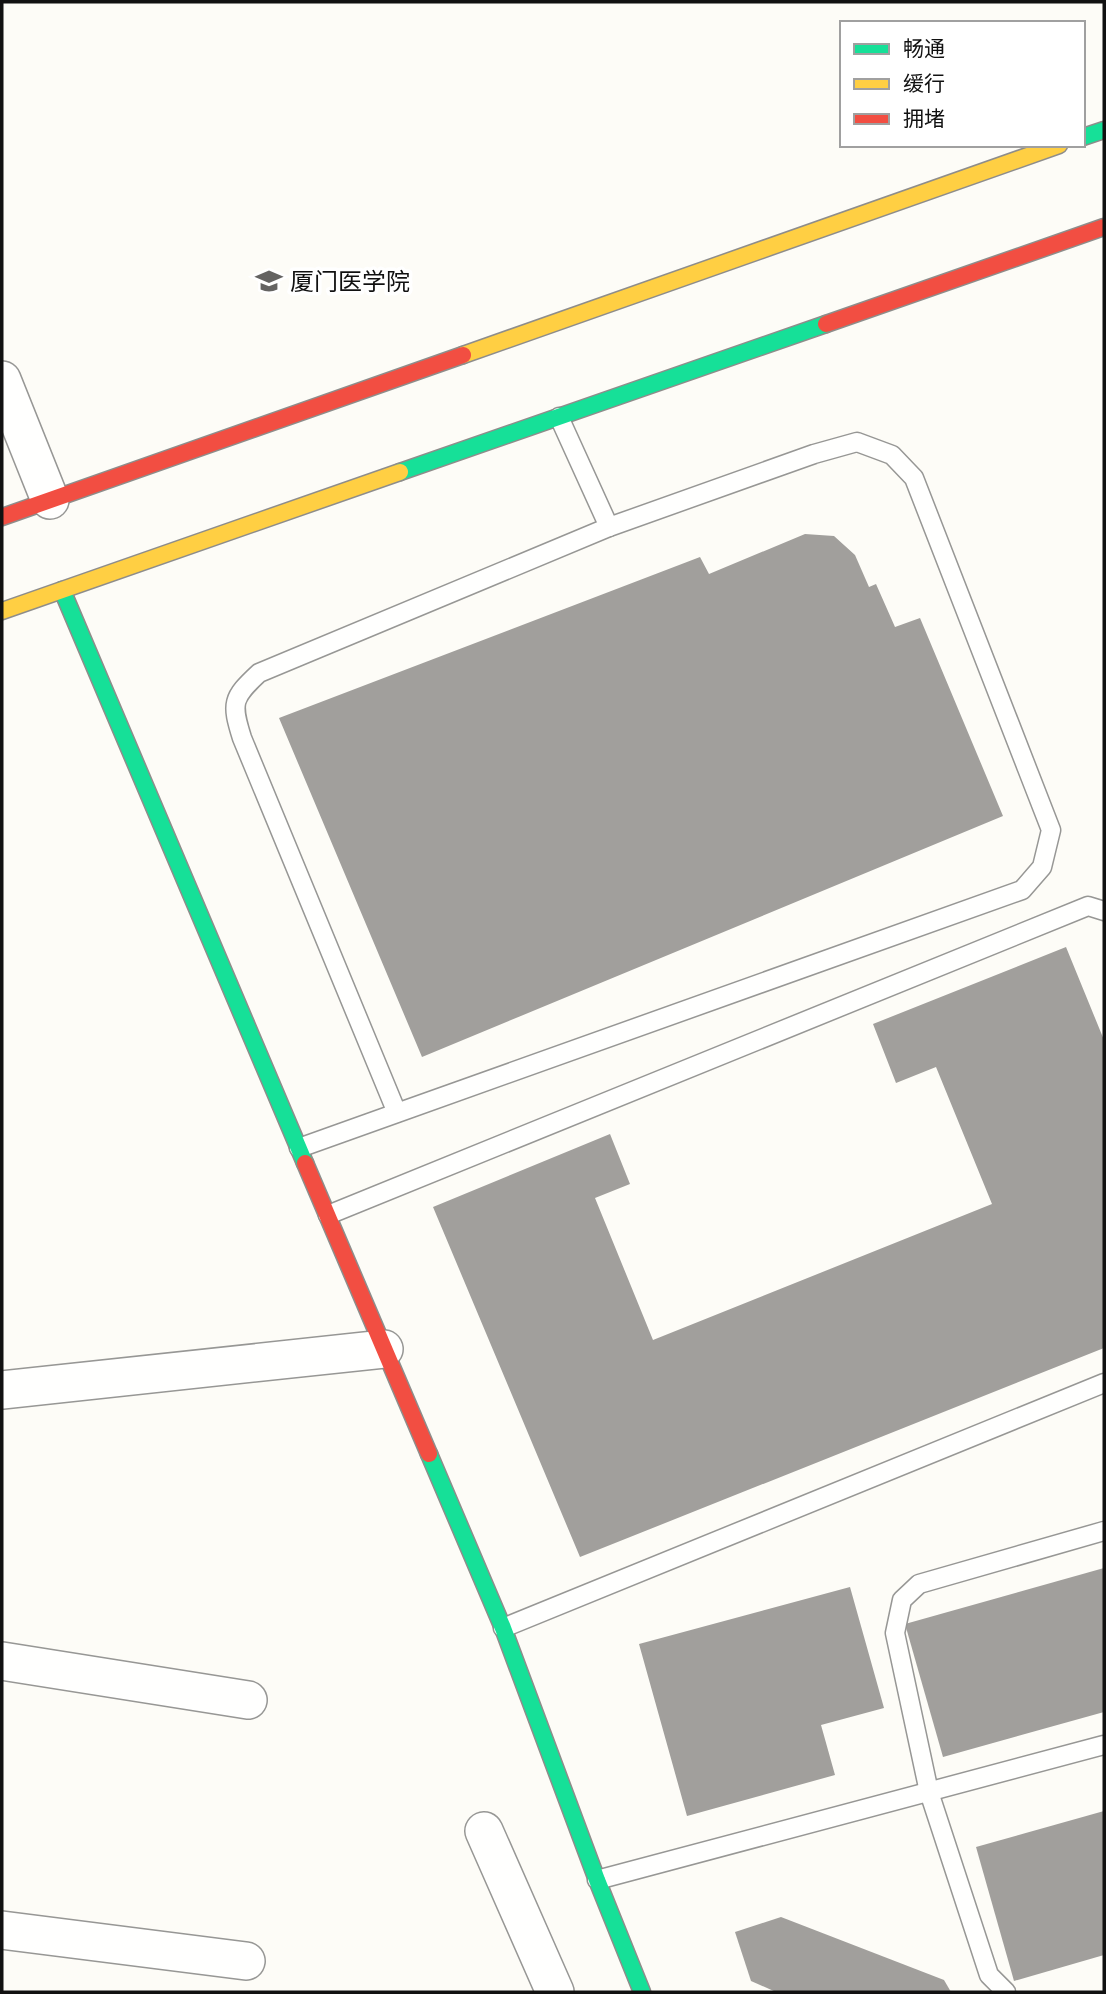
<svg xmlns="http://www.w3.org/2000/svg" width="1106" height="1994" font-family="'IBM Plex Serif','Noto Sans SC',serif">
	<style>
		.building { fill: #a19f9c }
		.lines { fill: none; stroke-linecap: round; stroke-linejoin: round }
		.lane-casing { stroke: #979795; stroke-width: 21 }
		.street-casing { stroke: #979795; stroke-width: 40 }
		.fast-casing { stroke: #8e8d8b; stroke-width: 19 }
		.slow-casing { stroke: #8e8d8b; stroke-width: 19 }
		.jam-casing { stroke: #8e8d8b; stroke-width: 19 }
		.lane { stroke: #fffffe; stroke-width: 18 }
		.street { stroke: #fffffe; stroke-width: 37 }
		.fast { stroke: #16e098; stroke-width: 16 }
		.slow { stroke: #ffcf43; stroke-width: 16 }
		.jam { stroke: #f24e42; stroke-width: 16 }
		.labels { text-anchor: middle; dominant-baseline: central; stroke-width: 7; stroke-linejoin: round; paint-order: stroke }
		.poi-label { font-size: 24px; fill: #111; stroke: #fff; text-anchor: start }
	</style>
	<rect width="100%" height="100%" fill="#fdfcf7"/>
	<!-- building -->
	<g class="building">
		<polygon points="805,534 834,536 855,555 869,587 876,584 895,627 920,618 1003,816 422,1057 279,718 700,557 709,574"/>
		<polygon points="1066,947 1104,1040 1104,1348 580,1557 433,1207 610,1134 630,1184 595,1198 653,1340 992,1204 936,1067 896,1083 873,1024"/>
		<polygon points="1104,1568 1104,1712 943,1757 905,1624"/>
		<polygon points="850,1587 884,1708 821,1725 835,1775 687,1816 639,1644"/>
		<polygon points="1104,1811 1104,1955 1014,1981 976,1847"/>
		<polygon points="781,1917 944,1980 951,1992 776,1992 751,1981 735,1932"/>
	</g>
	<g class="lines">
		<!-- lane casing -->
		<g class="lane-casing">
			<g id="lane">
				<polyline points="559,417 609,527"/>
				<path d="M299,1148L397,1113L1022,890L1042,867L1051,830L914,478L892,455L857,442L814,454L609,527L259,673C232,698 231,703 242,738L397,1113"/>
				<polyline points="328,1215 1088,906 1104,911"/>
				<polyline points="503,1628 1104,1383"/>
				<polyline points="597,1880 1104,1745"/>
				<polyline points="1006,1992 989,1975 929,1792 895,1633 902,1600 919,1584 1104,1531"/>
			</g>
		</g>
		<!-- street casing -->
		<g class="street-casing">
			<g id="street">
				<polyline points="2,380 50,500"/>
				<polyline points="2,1390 384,1349"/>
				<polyline points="2,1661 248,1700"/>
				<polyline points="484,1831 555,1992"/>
				<polyline points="2,1930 246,1961"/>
			</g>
		</g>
		<!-- fast casing -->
		<g class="fast-casing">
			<g id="fast">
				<polyline points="1083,137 1104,130"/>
				<polyline points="400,472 826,324"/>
				<polyline points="62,590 305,1163"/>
				<polyline points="429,1454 503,1628 597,1880 642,1992"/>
			</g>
		</g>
		<!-- slow casing -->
		<g class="slow-casing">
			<g id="slow">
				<polyline points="463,355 1059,145"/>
				<polyline points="2,611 400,472"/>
			</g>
		</g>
		<!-- jam casing -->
		<g class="jam-casing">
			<g id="jam">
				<polyline points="826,324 1104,227"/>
				<polyline points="2,517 463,355"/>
				<polyline points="305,1163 429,1454"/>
			</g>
		</g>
		<!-- lane -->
		<use href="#lane" class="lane"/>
		<!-- street -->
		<use href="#street" class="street"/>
		<!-- fast -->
		<use href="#fast" class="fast"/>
		<!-- slow -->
		<use href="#slow" class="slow"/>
		<!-- jam -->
		<use href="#jam" class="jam"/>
	</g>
	<!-- icons -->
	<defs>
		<g id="university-bare" transform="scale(2.1)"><path d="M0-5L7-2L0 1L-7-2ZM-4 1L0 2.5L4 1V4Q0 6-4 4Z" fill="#646362" stroke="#fff" stroke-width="2.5" paint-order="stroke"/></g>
	</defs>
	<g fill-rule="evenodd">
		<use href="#university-bare" x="269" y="281"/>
	</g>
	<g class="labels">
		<!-- poi labels -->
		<g class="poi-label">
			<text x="290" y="281">厦门医学院</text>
		</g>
	</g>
	<!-- border -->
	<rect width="1106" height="1994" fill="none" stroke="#111111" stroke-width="7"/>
	<!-- legend -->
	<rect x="840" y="21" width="245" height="126" fill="#ffffff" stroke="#a0a0a0" stroke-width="2"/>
	<rect x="854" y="44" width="35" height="10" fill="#16e098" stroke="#a0a0a0" stroke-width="2"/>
	<text x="903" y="56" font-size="21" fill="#111111">畅通</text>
	<rect x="854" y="79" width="35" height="10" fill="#ffcf43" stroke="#a0a0a0" stroke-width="2"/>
	<text x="903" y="91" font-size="21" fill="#111111">缓行</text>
	<rect x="854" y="114" width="35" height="10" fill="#f24e42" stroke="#a0a0a0" stroke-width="2"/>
	<text x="903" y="126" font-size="21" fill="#111111">拥堵</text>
</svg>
